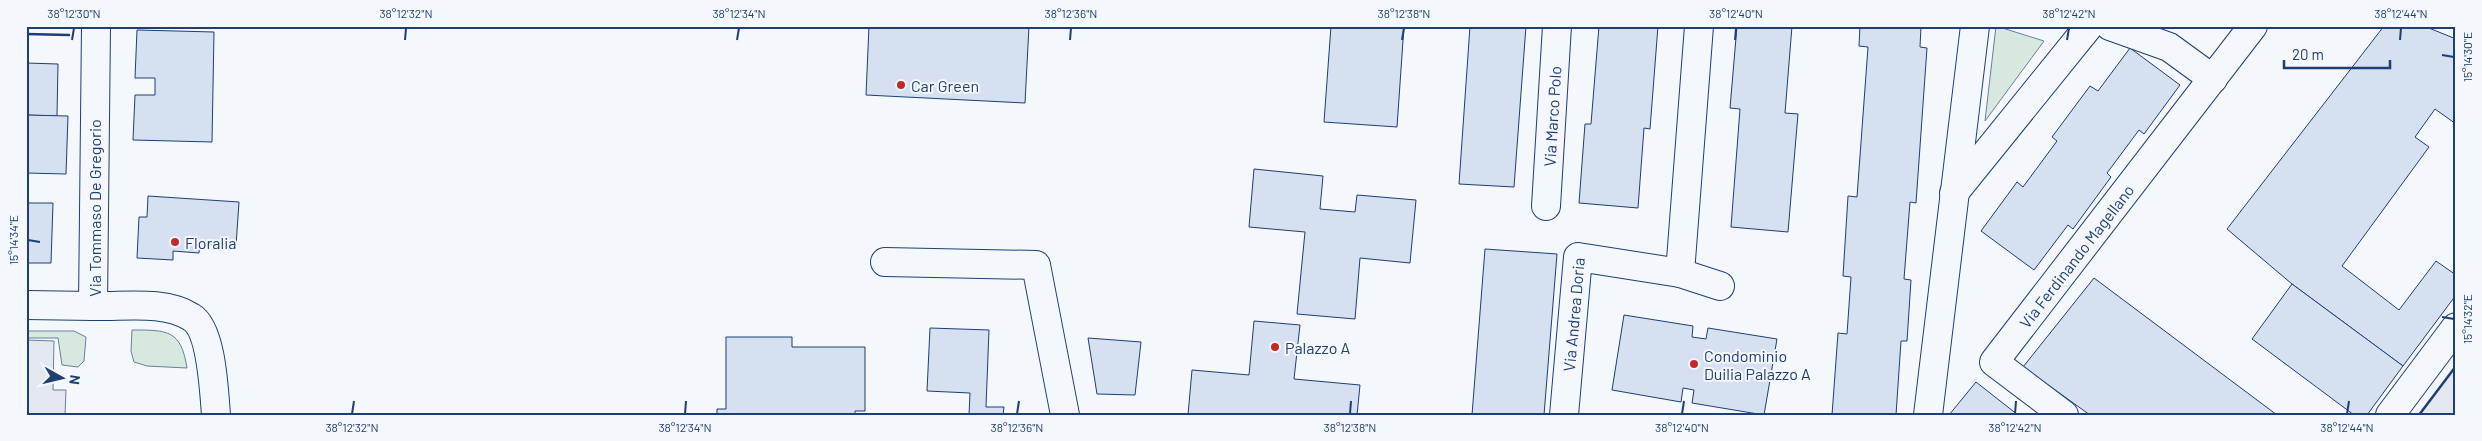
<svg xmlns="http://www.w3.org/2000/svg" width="2482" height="441" font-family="Barlow,sans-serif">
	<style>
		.green { fill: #d7e8df; stroke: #687fa3 }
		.parking { fill: #e3e8f0; stroke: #687fa3 }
		.building { fill: #d5e0f0; stroke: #1d3f73 }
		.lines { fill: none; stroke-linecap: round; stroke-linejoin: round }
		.street-casing { stroke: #1d3f73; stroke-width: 30 }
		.secondary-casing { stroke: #1d3f73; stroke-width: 30 }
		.street { stroke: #f4f7fb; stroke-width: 28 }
		.secondary { stroke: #f4f7fb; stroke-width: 28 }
		.wall { stroke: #1d3f73; stroke-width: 2.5 }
		.ticks { fill: none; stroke: #1d3f73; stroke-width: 2 }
		.poi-dot { fill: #c62828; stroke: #f4f7fb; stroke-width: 2 }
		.labels { text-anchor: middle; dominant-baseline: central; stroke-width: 4; stroke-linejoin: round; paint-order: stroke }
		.poi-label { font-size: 16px; fill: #1d3f73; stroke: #f4f7fb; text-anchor: start }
		.street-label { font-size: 16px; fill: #1d3f73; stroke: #f4f7fb }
		.neatline { fill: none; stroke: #1d3f73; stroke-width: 2 }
		.ticks-label { font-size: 12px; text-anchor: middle; fill: #1d3f73 }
	</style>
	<rect width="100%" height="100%" fill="#f4f7fb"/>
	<!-- green -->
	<g class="green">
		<polygon points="1996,26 2044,41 1985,121"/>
		<path d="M132,330C168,330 181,330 187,368L147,366L134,362L131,351Z"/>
		<polygon points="26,331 74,331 86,337 84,361 78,367 62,365 58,338 26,338"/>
	</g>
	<!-- parking -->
	<g class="parking">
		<polygon points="26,340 54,341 53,390 66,390 65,415 26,415"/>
		<polygon points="2456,366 2456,415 2419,415"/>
	</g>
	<!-- building -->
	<g class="building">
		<polygon points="869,26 1029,26 1025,103 866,95"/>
		<polygon points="1331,26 1404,26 1397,127 1324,122"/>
		<polygon points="1470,26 1526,26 1514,187 1459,184"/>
		<polygon points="1599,26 1658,26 1650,129 1644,128 1638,208 1579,203 1585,124 1591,124"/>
		<polygon points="1737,26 1792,26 1785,113 1798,114 1788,232 1731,227 1740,109 1730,108"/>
		<polygon points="1860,26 1921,26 1920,47 1927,48 1916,203 1910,202 1904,279 1911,280 1907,341 1901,341 1896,415 1832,415 1838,333 1847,334 1851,277 1843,276 1848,196 1857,197 1868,47 1859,46"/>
		<polygon points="2384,26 2424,26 2456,39 2456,124 2435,109 2415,137 2429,147 2342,266 2399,310 2436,261 2456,275 2456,295 2403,366 2292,284 2227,229"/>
		<polygon points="137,30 214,32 212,142 133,140 135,95 155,95 155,78 135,78"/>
		<polygon points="2130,48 2180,85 2144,134 2139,130 2107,173 2111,177 2073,229 2068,225 2034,270 1981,231 2017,182 2023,187 2057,141 2052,137 2090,86 2098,91"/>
		<polygon points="26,63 58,64 57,116 26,115"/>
		<polygon points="26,115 68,116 66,174 26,173"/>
		<polygon points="1254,169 1323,176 1320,209 1355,212 1357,195 1416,200 1410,263 1360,258 1355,319 1297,314 1305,232 1249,227"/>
		<polygon points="148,196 239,202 236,246 200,243 199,253 173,251 173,260 137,258 139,217 147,217"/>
		<polygon points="26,203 53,203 51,263 26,263"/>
		<polygon points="1485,249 1557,254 1544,415 1472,415"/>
		<polygon points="2094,278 2277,415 2090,415 2023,367"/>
		<polygon points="2292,284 2403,366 2367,415 2354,415 2252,339"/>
		<polygon points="1624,315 1693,326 1692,337 1706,339 1708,328 1777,339 1764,415 1692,403 1694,390 1683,388 1681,402 1612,390"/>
		<polygon points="1254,321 1300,325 1294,379 1360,385 1357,415 1188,415 1192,370 1249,375"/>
		<polygon points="930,328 989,330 986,407 1004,407 1003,415 969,415 970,393 927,391"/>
		<polygon points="726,337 792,337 792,347 865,347 865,411 855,411 855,415 717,415 717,409 726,409"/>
		<polygon points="1088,338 1141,342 1135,395 1097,394"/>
		<polygon points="1976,382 2018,415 1949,415"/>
	</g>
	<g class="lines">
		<!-- street casing -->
		<g class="street-casing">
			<g id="street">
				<polyline points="1699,26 1680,273 1720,286"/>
				<polyline points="2110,26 2169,47 2213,79"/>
				<polyline points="1954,193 2089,26"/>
				<path id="s1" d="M1546,206L1557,26"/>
				<polyline points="885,262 1036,265 1065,415"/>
				<polyline points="26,305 93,306"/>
				<path id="s2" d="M1564,415L1578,257L1680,273"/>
				<polyline points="1928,415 1975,26"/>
				<path id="s3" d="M2064,415L1994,362L2253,26"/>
			</g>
		</g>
		<!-- secondary casing -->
		<g class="secondary-casing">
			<g id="secondary">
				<path d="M96,26L93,306C124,307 164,300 191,317C212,329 214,392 216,415"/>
				<polyline points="2390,415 2456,327"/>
			</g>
		</g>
		<!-- street -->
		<use href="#street" class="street"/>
		<!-- secondary -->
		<use href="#secondary" class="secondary"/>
		<!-- wall -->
		<g class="wall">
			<polyline points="26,34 69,35"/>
			<polyline points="2419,415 2456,366"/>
		</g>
	</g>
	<!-- ticks -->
	<path class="ticks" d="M72,40L74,28M405,40L406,28M737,40L739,28M1070,40L1071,28M1402,40L1404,28M1735,40L1736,28M2067,40L2069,28M2400,40L2401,28M2442,55L2454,57M28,240L40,242M2442,317L2454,319M352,414L354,401M685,414L686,401M1017,414L1019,401M1350,414L1351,401M1682,414L1684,401M2015,414L2016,401M2347,414L2349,401"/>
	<!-- markers -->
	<g class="poi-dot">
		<circle cx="901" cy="85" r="5"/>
		<circle cx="175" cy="242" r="5"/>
		<circle cx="1275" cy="347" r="5"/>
		<circle cx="1694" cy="364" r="5"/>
	</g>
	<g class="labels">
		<!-- poi labels -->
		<g class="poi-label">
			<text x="911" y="85">Car Green</text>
			<text x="185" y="242">Floralia</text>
			<text x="1285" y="347">Palazzo A</text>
			<text x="1704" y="355">Condominio<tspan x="1704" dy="18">Duilia Palazzo A</tspan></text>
		</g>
		<!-- street labels -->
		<g class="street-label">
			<text stroke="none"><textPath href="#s1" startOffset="90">Via Marco Polo</textPath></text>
			<text transform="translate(94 208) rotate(-90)">Via Tommaso De Gregorio</text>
			<text stroke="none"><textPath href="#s3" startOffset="222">Via Ferdinando Magellano</textPath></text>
			<text stroke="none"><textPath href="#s2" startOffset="101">Via Andrea Doria</textPath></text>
		</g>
	</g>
	<!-- border -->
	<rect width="2482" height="441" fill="none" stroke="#f4f7fb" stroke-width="55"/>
	<!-- north arrow -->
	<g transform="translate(62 378) rotate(98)" stroke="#f4f7fb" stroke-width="4" paint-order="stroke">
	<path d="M0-4L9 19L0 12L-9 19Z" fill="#1d3f73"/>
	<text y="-8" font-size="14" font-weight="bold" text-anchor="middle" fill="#1d3f73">N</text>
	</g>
	<!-- scale -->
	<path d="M2284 60v8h106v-8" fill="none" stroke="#1d3f73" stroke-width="2.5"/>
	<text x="2292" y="60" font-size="15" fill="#1d3f73" stroke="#f4f7fb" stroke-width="4" paint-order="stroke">20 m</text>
	<rect x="28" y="28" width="2426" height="386" class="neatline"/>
	<g class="ticks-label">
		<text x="74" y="18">38°12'30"N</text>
		<text x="406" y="18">38°12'32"N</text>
		<text x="739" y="18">38°12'34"N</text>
		<text x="1071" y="18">38°12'36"N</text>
		<text x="1404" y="18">38°12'38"N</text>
		<text x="1736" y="18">38°12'40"N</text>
		<text x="2069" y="18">38°12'42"N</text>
		<text x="2401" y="18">38°12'44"N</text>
		<text transform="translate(2468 57) rotate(-90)" y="4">15°14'30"E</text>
		<text transform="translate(14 240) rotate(-90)" y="4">15°14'34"E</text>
		<text transform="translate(2468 319) rotate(-90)" y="4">15°14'32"E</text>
		<text x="352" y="432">38°12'32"N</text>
		<text x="685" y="432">38°12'34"N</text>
		<text x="1017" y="432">38°12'36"N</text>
		<text x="1350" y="432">38°12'38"N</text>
		<text x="1682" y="432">38°12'40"N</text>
		<text x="2015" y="432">38°12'42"N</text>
		<text x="2347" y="432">38°12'44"N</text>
	</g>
</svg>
